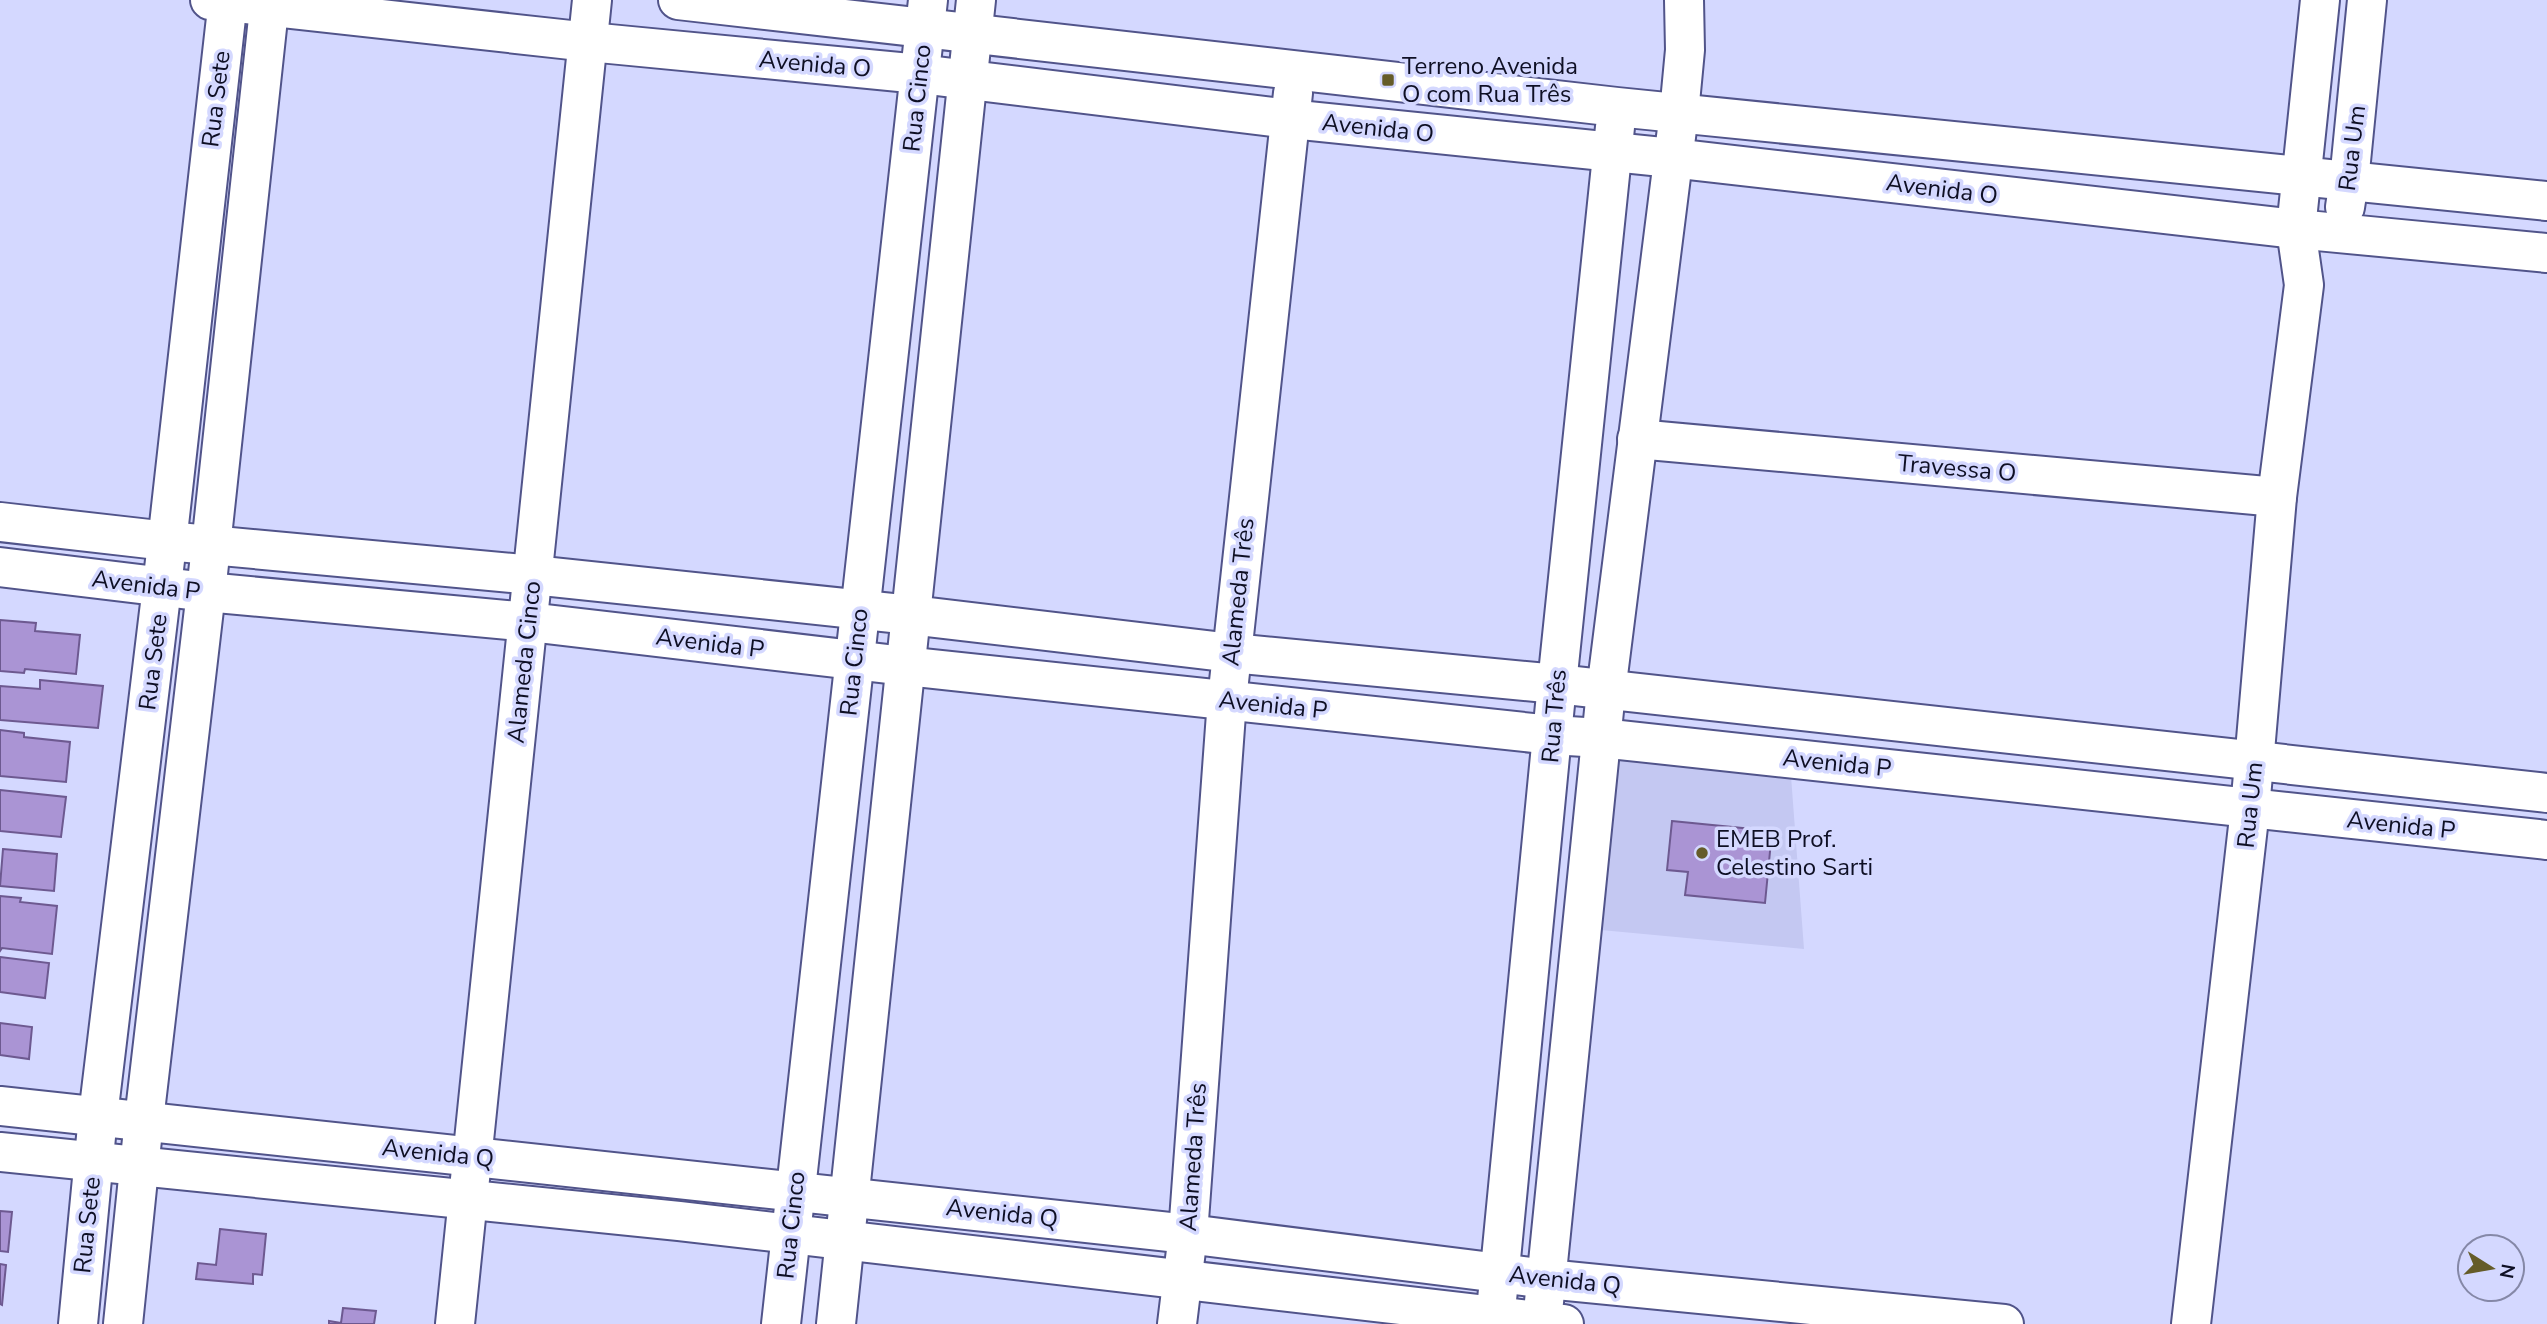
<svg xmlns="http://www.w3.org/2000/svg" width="2547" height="1324" font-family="'Nunito Sans',sans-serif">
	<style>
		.built { fill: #c4c8f2 }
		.building { fill: #aa94d4; stroke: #6d5990; stroke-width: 2 }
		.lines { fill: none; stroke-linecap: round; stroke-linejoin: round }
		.minor-casing { stroke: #51548a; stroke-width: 42 }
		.minor { stroke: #fff; stroke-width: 38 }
		.poi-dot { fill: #655c29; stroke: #d4d8ff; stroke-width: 2.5 }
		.labels { text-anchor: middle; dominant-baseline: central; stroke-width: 7; stroke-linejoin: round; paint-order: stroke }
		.street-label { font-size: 24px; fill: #0e0f24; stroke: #d4d8ff }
		.poi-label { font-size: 24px; fill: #0e0f24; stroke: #d4d8ff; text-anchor: start }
	</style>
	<rect width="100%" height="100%" fill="#d4d8ff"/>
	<!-- built -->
	<polygon class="built" points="1618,753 1791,776 1804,949 1601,930"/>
	<!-- building -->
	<g class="building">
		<polygon points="0,620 36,623 35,631 80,635 76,674 25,669 24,673 0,671"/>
		<polygon points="40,680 103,686 98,728 0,720 0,686 40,689"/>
		<polygon points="0,730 24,733 24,737 70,742 66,782 0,776"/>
		<polygon points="0,790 66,797 61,837 0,831"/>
		<polygon points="1672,821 1772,831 1765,903 1685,895 1688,872 1667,870"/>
		<polygon points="3,849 57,854 54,891 0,886"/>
		<polygon points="0,896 21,898 20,902 57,906 52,954 2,948 0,951"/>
		<polygon points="0,957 49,963 45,998 0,992"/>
		<polygon points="0,1023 32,1027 29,1059 0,1055"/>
		<polygon points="0,1211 12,1212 8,1252 0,1251"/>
		<polygon points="220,1229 266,1234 262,1275 253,1274 253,1284 196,1279 198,1263 216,1265"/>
		<polygon points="0,1264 6,1265 2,1305 0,1304"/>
		<polygon points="343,1308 376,1311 374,1324 329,1324 329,1321 341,1323"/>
	</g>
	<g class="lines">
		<!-- minor casing -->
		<g class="minor-casing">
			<g id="minor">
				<polyline points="210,0 589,42 920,74 1290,119 1672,158 2296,229 2547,253"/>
				<polyline points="678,0 1617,107 2547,201"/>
				<polyline points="2345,207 2349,181 2367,0"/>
				<polyline points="1637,439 2277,497"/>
				<polyline points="0,522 167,541 533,575 911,615 1232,653 1557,684 2547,793"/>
				<polyline points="0,567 206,592 529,622 905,666 1552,735 1601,738 2547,840"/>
				<polyline points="0,1106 1188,1234 1547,1279 2004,1324"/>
				<polyline points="0,1152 679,1221 1564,1324"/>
				<polyline points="1497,1300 1557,684 1615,127"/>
				<polyline points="1544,1302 1606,691 1679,113 1685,50 1684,0"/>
				<polyline points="78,1324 98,1116 162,587 228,0"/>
				<polyline points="123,1324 144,1120 206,592 270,0"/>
				<polyline points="455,1324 592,0"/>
				<polyline points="781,1324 928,0"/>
				<polyline points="836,1324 976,0"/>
				<polyline points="1177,1324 1188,1234 1227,700 1293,93"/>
				<polyline points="2191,1324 2250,809 2277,497 2304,285 2296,229 2320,0"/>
			</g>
		</g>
		<!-- minor -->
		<use href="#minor" class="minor"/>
	</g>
	<!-- markers -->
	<g class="poi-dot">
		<rect x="1381" y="73" width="14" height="14" rx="3.5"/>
		<circle cx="1702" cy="853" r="7"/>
	</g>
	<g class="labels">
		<!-- street labels -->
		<g class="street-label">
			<text transform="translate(815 64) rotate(5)">Avenida O</text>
			<text transform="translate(917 98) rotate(-84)">Rua Cinco</text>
			<text transform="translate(216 99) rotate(-83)">Rua Sete</text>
			<text transform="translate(1378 128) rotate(6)">Avenida O</text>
			<text transform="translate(2352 148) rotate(-83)">Rua Um</text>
			<text transform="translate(1942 189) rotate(7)">Avenida O</text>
			<text transform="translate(1957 468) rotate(5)">Travessa O</text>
			<text transform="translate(146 585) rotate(7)">Avenida P</text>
			<text transform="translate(1238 592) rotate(-84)">Alameda Três</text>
			<text transform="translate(710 643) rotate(7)">Avenida P</text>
			<text transform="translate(153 662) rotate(-83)">Rua Sete</text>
			<text transform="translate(524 662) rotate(-84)">Alameda Cinco</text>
			<text transform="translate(854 662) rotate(-84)">Rua Cinco</text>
			<text transform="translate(1273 705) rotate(6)">Avenida P</text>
			<text transform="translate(1554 716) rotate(-85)">Rua Três</text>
			<text transform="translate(1837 763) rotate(6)">Avenida P</text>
			<text transform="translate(2250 805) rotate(-84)">Rua Um</text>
			<text transform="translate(2401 825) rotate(6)">Avenida P</text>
			<text transform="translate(438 1153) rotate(6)">Avenida Q</text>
			<text transform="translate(1193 1157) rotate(-86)">Alameda Três</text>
			<text transform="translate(1002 1213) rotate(6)">Avenida Q</text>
			<text transform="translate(87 1225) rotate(-84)">Rua Sete</text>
			<text transform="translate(791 1225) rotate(-84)">Rua Cinco</text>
			<text transform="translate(1565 1280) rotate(6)">Avenida Q</text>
		</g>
		<!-- poi labels -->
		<g class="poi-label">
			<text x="1402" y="66">Terreno Avenida<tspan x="1402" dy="28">O com Rua Três</tspan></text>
			<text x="1716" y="839">EMEB Prof.<tspan x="1716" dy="28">Celestino Sarti</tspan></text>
		</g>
	</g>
	<!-- north arrow -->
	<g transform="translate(2491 1268) rotate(101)"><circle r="33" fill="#d4d8ff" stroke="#8588a7" stroke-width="2"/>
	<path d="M0-5L12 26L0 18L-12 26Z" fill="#655c29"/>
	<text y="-10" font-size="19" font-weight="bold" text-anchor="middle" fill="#0e0f24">N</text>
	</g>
</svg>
